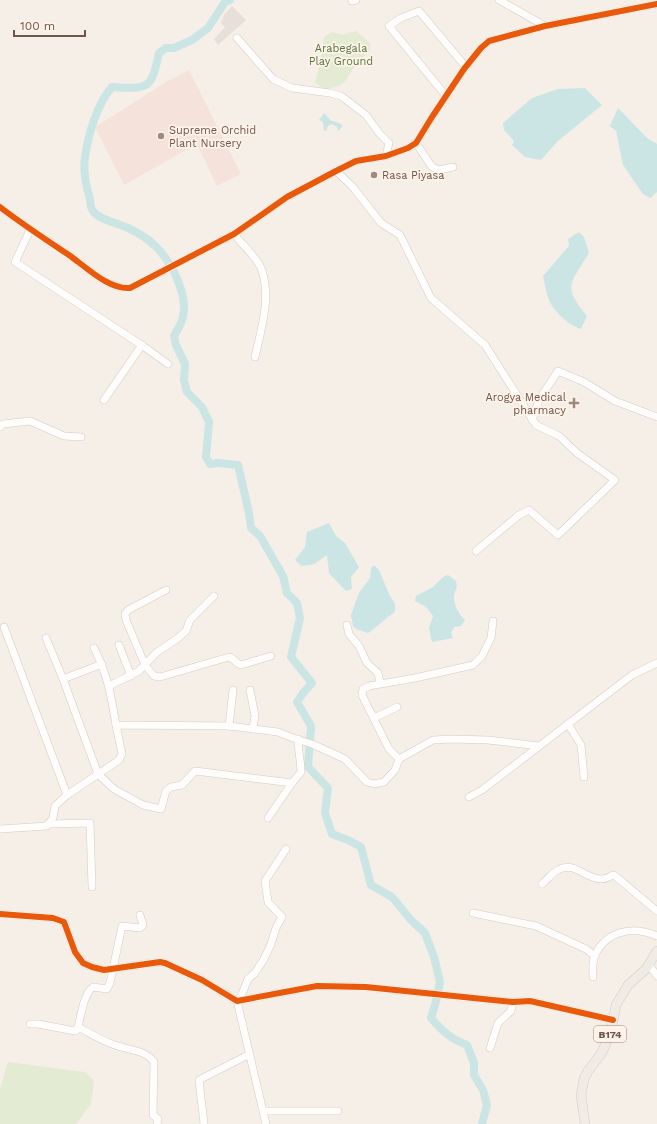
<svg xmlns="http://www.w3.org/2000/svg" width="657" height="1124" font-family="'Work Sans',sans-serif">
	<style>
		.commercial { fill: #f5e3db }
		.industrial { fill: #e7dfd9 }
		.green { fill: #e3ebd3 }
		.water { fill: #cae5e4 }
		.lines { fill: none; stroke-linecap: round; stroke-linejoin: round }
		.river { stroke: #cae5e4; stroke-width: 8 }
		.minor-casing { stroke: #d4cac5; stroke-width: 8 }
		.major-casing { stroke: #d4cac5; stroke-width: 10 }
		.minor { stroke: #fefdfc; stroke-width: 7 }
		.major { stroke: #f1ebe5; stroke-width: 9 }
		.cycleway-casing { stroke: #fef3e8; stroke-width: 8 }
		.cycleway { stroke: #e8590c; stroke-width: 6 }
		.poi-dot { fill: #9f8a81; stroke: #fef3e8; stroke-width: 1.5 }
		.labels { text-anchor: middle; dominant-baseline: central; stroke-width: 3.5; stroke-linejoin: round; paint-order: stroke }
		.shield { fill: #fef3e8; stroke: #9b8479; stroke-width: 1 }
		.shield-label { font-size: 10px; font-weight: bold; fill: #71544a }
		.park-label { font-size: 11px; fill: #567742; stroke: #fef3e8 }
		.poi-label { font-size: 11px; fill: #71544a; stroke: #fef3e8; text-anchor: start }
	</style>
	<rect width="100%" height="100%" fill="#f5efe8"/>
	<!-- commercial -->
	<polygon class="commercial" points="189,70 241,174 217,186 197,144 124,185 95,127 166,82"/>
	<!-- industrial -->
	<polygon class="industrial" points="232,6 246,20 218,45 214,39 225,27 221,23 224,15"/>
	<!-- green -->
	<g class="green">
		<path d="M356,31L370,43V51C365,56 360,60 356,65C344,80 348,86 325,89L315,83L321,59L324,37L332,32L342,35Z"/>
		<polygon points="8,1062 85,1072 94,1081 91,1104 76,1124 0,1124 0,1089"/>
	</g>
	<!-- water -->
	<g class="water">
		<polygon points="585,88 602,105 558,141 541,160 525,157 512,145 514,141 504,130 503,123 532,98 558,89"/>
		<polygon points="618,108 647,138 657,144 657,192 650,198 643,194 623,165 616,131 610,126"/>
		<polygon points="324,113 327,116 330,120 341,124 343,126 338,131 337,127 332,124 328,126 326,131 324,131 323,122 319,120"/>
		<path d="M579,232L584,237L589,253C570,284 562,286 587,316L581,329C570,326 553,311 549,300C546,293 545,284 543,276L569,246L568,239Z"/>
		<polygon points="329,523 336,536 345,543 359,567 351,577 352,589 346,591 329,573 327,555 314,564 302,566 295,560 305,547 307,532"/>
		<path d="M373,566H375L379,570L389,594L395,604V612C385,618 378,627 368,633L356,629L353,626L351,615L359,593L370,578L371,568Z"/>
		<path d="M448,575L456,581C458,589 455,589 454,596C453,604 459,615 465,620L461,626L454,627L451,633L453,638L432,642L429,628L433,616L426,607L415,601L416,596L433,587L443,577Z"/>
	</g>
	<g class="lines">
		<!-- river -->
		<path class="river" d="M230,0L225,2L208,28L192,40L174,48H166L159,53C151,90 149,89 112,87C97,104 88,135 85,157C83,171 86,186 90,199C90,202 91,208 93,211C99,220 118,223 128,228C152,239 165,253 176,276C182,291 186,301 183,317C182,323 177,330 174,336L176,345L185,364L184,380L187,392L202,407L209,422L206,457L210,464L218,463L238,465L249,513L251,528L260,536L283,576L287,593L297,603L300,618L291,657L312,683L303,693L297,702L311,726L308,767L328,788L325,813L332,834L348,840L361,847L371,885L392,897L411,920L425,933L434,957L440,982L437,998L431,1018C442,1031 451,1039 467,1045L474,1063V1075L483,1090L487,1105L482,1124"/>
		<!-- minor casing -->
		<g class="minor-casing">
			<g id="minor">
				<polyline points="499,0 545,26"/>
				<polyline points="352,1 356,0"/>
				<polyline points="237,38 273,79 292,88 330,93 341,96 366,115 379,133 389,143 386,156"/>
				<polyline points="446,96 389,26 401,18 419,11 466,67"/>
				<polyline points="416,143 432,167 439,170 453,167"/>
				<polyline points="336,171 352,186 381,223 400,235 431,298 485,345 536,425 559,436 577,453 615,480 558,535 529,510 519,515 476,551"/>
				<path d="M0,207C22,224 45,239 69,255C86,267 109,290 130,288L234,234L287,197L336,171L356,161L386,156L408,148L416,143L432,117L464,69L481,48L489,41L545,26L657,4"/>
				<polyline points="30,230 15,262 143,346 168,364"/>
				<path d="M234,234C242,245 255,255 261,268C272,296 261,330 255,357"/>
				<polyline points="104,400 142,345"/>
				<polyline points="532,420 539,400 558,371 584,382 615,401 657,417"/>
				<polyline points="0,427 3,424 30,421 64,436 81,437"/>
				<path d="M166,590L128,610L125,614L126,620L145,665L154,676L160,677L229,657C234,658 236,664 241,665L271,656"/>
				<polyline points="493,621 491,638 482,656 473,665 415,678 369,686 363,689 362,695 389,749 399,759 433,740 452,739 488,740 539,746"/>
				<polyline points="347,625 349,634 359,646 367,663 378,673 380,683"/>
				<polyline points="4,627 67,795"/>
				<polyline points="46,638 63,679 98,774 114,789 143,805 161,809 166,791 171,787 182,785 195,771 292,783"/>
				<polyline points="119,645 131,676"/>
				<path d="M94,648C108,676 111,695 116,725"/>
				<polyline points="63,679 102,664"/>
				<polyline points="109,686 139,671 156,653 178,638 186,631 190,620 214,596"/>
				<polyline points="250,690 255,716 253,729"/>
				<polyline points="374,718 397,707"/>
				<polyline points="568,724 581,745 584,777"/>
				<polyline points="229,726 233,690"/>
				<polyline points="469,797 482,790 632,675 657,663"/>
				<path d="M268,818L292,783L301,772C301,761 298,751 298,739"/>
				<polyline points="48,824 90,823 92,887"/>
				<polyline points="0,829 47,826 53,818 55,806 67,795 119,760 122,754 116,725 229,726 278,732 293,738 312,744 345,759 367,782 374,784 384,782 395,770 399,759"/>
				<path d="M542,884C547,880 552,873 558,870C574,860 586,880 602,879C606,879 610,876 614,875L657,911"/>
				<polyline points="473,913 536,926 586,949 595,956"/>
				<polyline points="0,914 53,918 64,922 75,952 83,963 92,967 104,970 160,962 165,963 202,980 237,1001 317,986 366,987 513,1002 530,1001 613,1020"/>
				<polyline points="649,965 657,976"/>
				<path d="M593,977C593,970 592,962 595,955C607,930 633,926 657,936"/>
				<path d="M30,1024H38L75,1031L77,1030C81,1018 83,994 93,987L107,989L110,983L122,926L140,928L143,925L140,915"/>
				<path d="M78,1027C90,1033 102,1041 115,1045C128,1050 146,1050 154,1062L153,1115L158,1119L157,1124"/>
				<polyline points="490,1048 498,1023 511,1011 513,1002"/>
				<polyline points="263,1111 338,1111"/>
				<polyline points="204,1124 199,1080 250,1054"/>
				<polyline points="266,1124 237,1001 242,994 248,979 255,973 264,959 271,944 276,928 282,917 268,902 265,881 286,849"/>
			</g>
		</g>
		<!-- major casing -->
		<g class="major-casing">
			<polyline id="major" points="585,1124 581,1095 584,1079 588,1071 601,1054 611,1033 616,1005 628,985 646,969 657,951"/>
		</g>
		<!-- minor -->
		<use href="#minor" class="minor"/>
		<!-- major -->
		<use href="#major" class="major"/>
		<!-- cycleway casing -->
		<g class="cycleway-casing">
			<g id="cycleway">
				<path d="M0,207C22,224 45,239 69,255C86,267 109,290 130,288L234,234L287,197L336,171L356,161L386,156L408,148L416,143L432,117L464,69L481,48L489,41L545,26L657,4"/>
				<polyline points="0,914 53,918 64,922 75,952 83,963 92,967 104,970 160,962 165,963 202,980 237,1001 317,986 366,987 513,1002 530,1001 613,1020"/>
			</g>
		</g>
		<!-- cycleway -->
		<use href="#cycleway" class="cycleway"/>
	</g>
	<!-- markers -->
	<g class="poi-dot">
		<circle cx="161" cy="136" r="4"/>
		<circle cx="374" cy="175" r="4"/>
		<path d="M572 397h4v4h4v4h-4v4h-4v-4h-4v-4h4z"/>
	</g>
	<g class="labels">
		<!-- shield labels -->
		<rect class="shield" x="594" y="1026" width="32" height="16" rx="3"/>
		<g class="shield-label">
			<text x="610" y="1034">B174</text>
		</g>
		<!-- park labels -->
		<g class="park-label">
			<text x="341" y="48">Arabegala<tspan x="341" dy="13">Play Ground</tspan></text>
		</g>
		<!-- poi labels -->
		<g class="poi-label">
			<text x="169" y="130">Supreme Orchid<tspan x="169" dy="13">Plant Nursery</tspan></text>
			<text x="382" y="175">Rasa Piyasa</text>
			<text x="566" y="397" text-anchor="end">Arogya Medical<tspan x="566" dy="13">pharmacy</tspan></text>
		</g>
	</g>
	<!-- scale -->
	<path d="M14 30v6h71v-6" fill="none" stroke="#71544a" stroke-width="2"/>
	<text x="20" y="30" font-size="12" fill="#71544a" stroke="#fef3e8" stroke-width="3" paint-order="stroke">100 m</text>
</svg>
